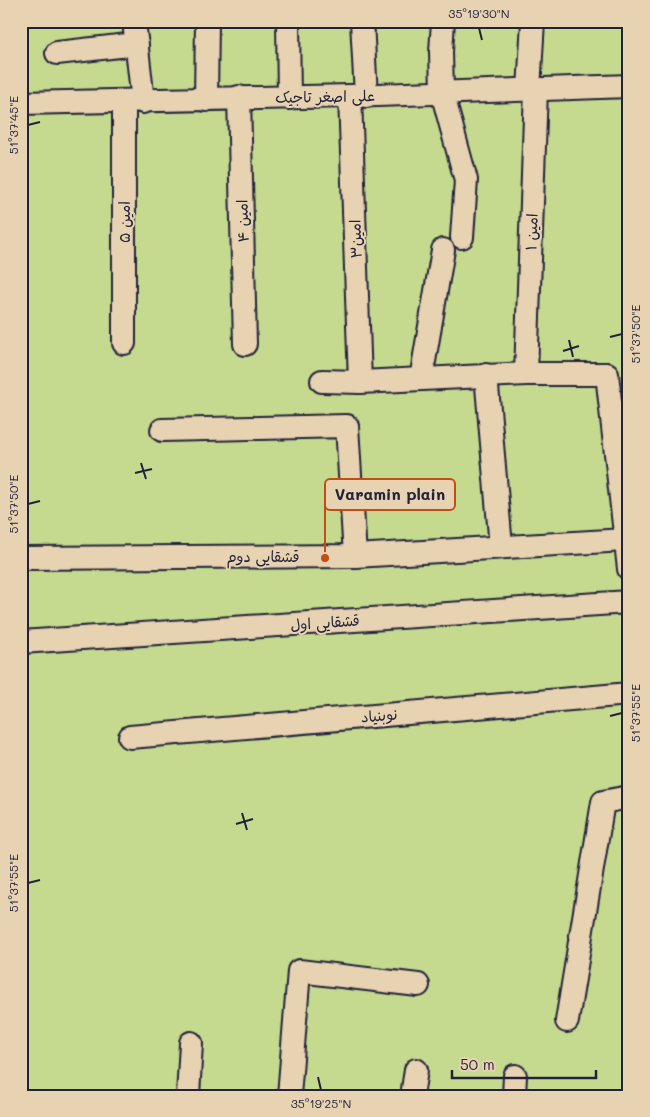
<svg xmlns="http://www.w3.org/2000/svg" width="650" height="1117" font-family="Mali,'Playpen Sans Arabic',sans-serif">
	<style>
		.green { fill: #c6da8f; stroke: #747e65 }
		.lines { fill: none; stroke-linecap: round; stroke-linejoin: round }
		.street-casing { stroke: #22223b; stroke-width: 26 }
		.street { stroke: #e7d2b1; stroke-width: 22 }
		.ticks { fill: none; stroke: #22223b; stroke-width: 2 }
		.labels { text-anchor: middle; dominant-baseline: central; stroke-width: 4; stroke-linejoin: round; paint-order: stroke }
		.street-label { font-size: 15px; fill: #22223b; stroke: #e7d2b1 }
		.leader { fill: none; stroke: #c04e15; stroke-width: 2 }
		.callout-dot { fill: #c04e15; stroke: #e7d2b1; stroke-width: 2 }
		.callout { fill: #e7d2b1; stroke: #c04e15; stroke-width: 2 }
		.callout-label { font-size: 16px; text-anchor: middle; font-weight: bold; fill: #22223b }
		.neatline { fill: none; stroke: #22223b; stroke-width: 2 }
		.ticks-label { font-size: 12px; text-anchor: middle; fill: #22223b }
	</style>
	<rect width="100%" height="100%" fill="#e4caa9"/>
	<filter id="ink" filterUnits="userSpaceOnUse"><feTurbulence type="fractalNoise" baseFrequency=".02" numOctaves="2"/><feDisplacementMap in="SourceGraphic" scale="10" xChannelSelector="R" yChannelSelector="G"/><feConvolveMatrix kernelMatrix="1 2 1 2 8 2 1 2 1" color-interpolation-filters="sRGB"/></filter>
	<g filter="url(#ink)">
		<!-- green -->
		<rect class="green" x="21" y="21" width="608" height="1075"/>
		<g class="lines">
			<!-- street casing -->
			<g class="street-casing">
				<g id="street">
					<polyline points="134,21 143,102"/>
					<polyline points="288,21 289,98"/>
					<polyline points="362,21 366,96"/>
					<polyline points="443,21 441,52 442,92 466,180 462,237"/>
					<polyline points="57,53 137,44"/>
					<polyline points="529,90 533,21"/>
					<polyline points="350,96 360,382"/>
					<polyline points="239,97 245,344"/>
					<polyline points="206,100 207,21"/>
					<polyline points="124,102 124,343"/>
					<polyline points="21,103 350,96 629,86"/>
					<polyline points="526,374 536,89"/>
					<polyline points="486,375 501,547"/>
					<polyline points="421,379 443,250"/>
					<polyline points="322,381 360,382 526,374 607,374 629,569"/>
					<polyline points="162,430 347,426 355,556"/>
					<polyline points="21,558 355,556 625,540"/>
					<polyline points="21,642 629,602"/>
					<polyline points="130,737 629,694"/>
					<polyline points="567,1021 603,802 629,797"/>
					<polyline points="188,1096 191,1043"/>
					<polyline points="289,1096 299,971 418,985"/>
					<polyline points="412,1096 416,1070"/>
					<polyline points="514,1096 515,1076"/>
				</g>
			</g>
			<!-- street -->
			<use href="#street" class="street"/>
		</g>
	</g>
	<!-- ticks -->
	<path class="ticks" d="M479,28L482,40M28,125L40,122M610,337L622,334M569,340L573,357M563,351L579,346M141,463L146,479M135,473L152,469M28,504L40,501M610,716L622,713M242,813L247,830M236,824L253,819M28,883L40,880M318,1077L321,1090"/>
	<g class="labels">
		<!-- street labels -->
		<g class="street-label">
			<text transform="translate(325 96) rotate(-1)">علی اصغر تاجیک</text>
			<text transform="translate(242 221) rotate(-92)">امین ۴</text>
			<text transform="translate(124 222) rotate(-90)">امین ۵</text>
			<text transform="translate(531 232) rotate(-88)">امین ۱</text>
			<text transform="translate(355 239) rotate(-92)">امین۳</text>
			<text x="263" y="556">قشقایی دوم</text>
			<text transform="translate(325 622) rotate(-4)">قشقایی اول</text>
			<text transform="translate(379 715) rotate(-5)">نوبنیاد</text>
		</g>
	</g>
	<!-- callouts -->
	<path class="leader" d="M325 558L325 494"/>
	<circle class="callout-dot" cx="325" cy="558" r="5"/>
	<rect class="callout" x="325" y="479" width="130" height="31" rx="5"/>
	<g class="callout-label">
		<text x="390" y="500">Varamin plain</text>
	</g>
	<!-- margin -->
	<rect width="650" height="1117" fill="none" stroke="#e7d2b1" stroke-width="55"/>
	<!-- scale -->
	<path d="M452 1070v8h144v-8" fill="none" stroke="#22223b" stroke-width="2.5"/>
	<text x="460" y="1070" font-size="15" fill="#22223b" stroke="#e7d2b1" stroke-width="4" paint-order="stroke">50 m</text>
	<rect x="28" y="28" width="594" height="1062" class="neatline"/>
	<g class="ticks-label">
		<text x="479" y="18">35°19'30"N</text>
		<text transform="translate(14 125) rotate(-90)" y="4">51°37'45"E</text>
		<text transform="translate(636 334) rotate(-90)" y="4">51°37'50"E</text>
		<text transform="translate(14 504) rotate(-90)" y="4">51°37'50"E</text>
		<text transform="translate(636 713) rotate(-90)" y="4">51°37'55"E</text>
		<text transform="translate(14 883) rotate(-90)" y="4">51°37'55"E</text>
		<text x="321" y="1108">35°19'25"N</text>
	</g>
</svg>
